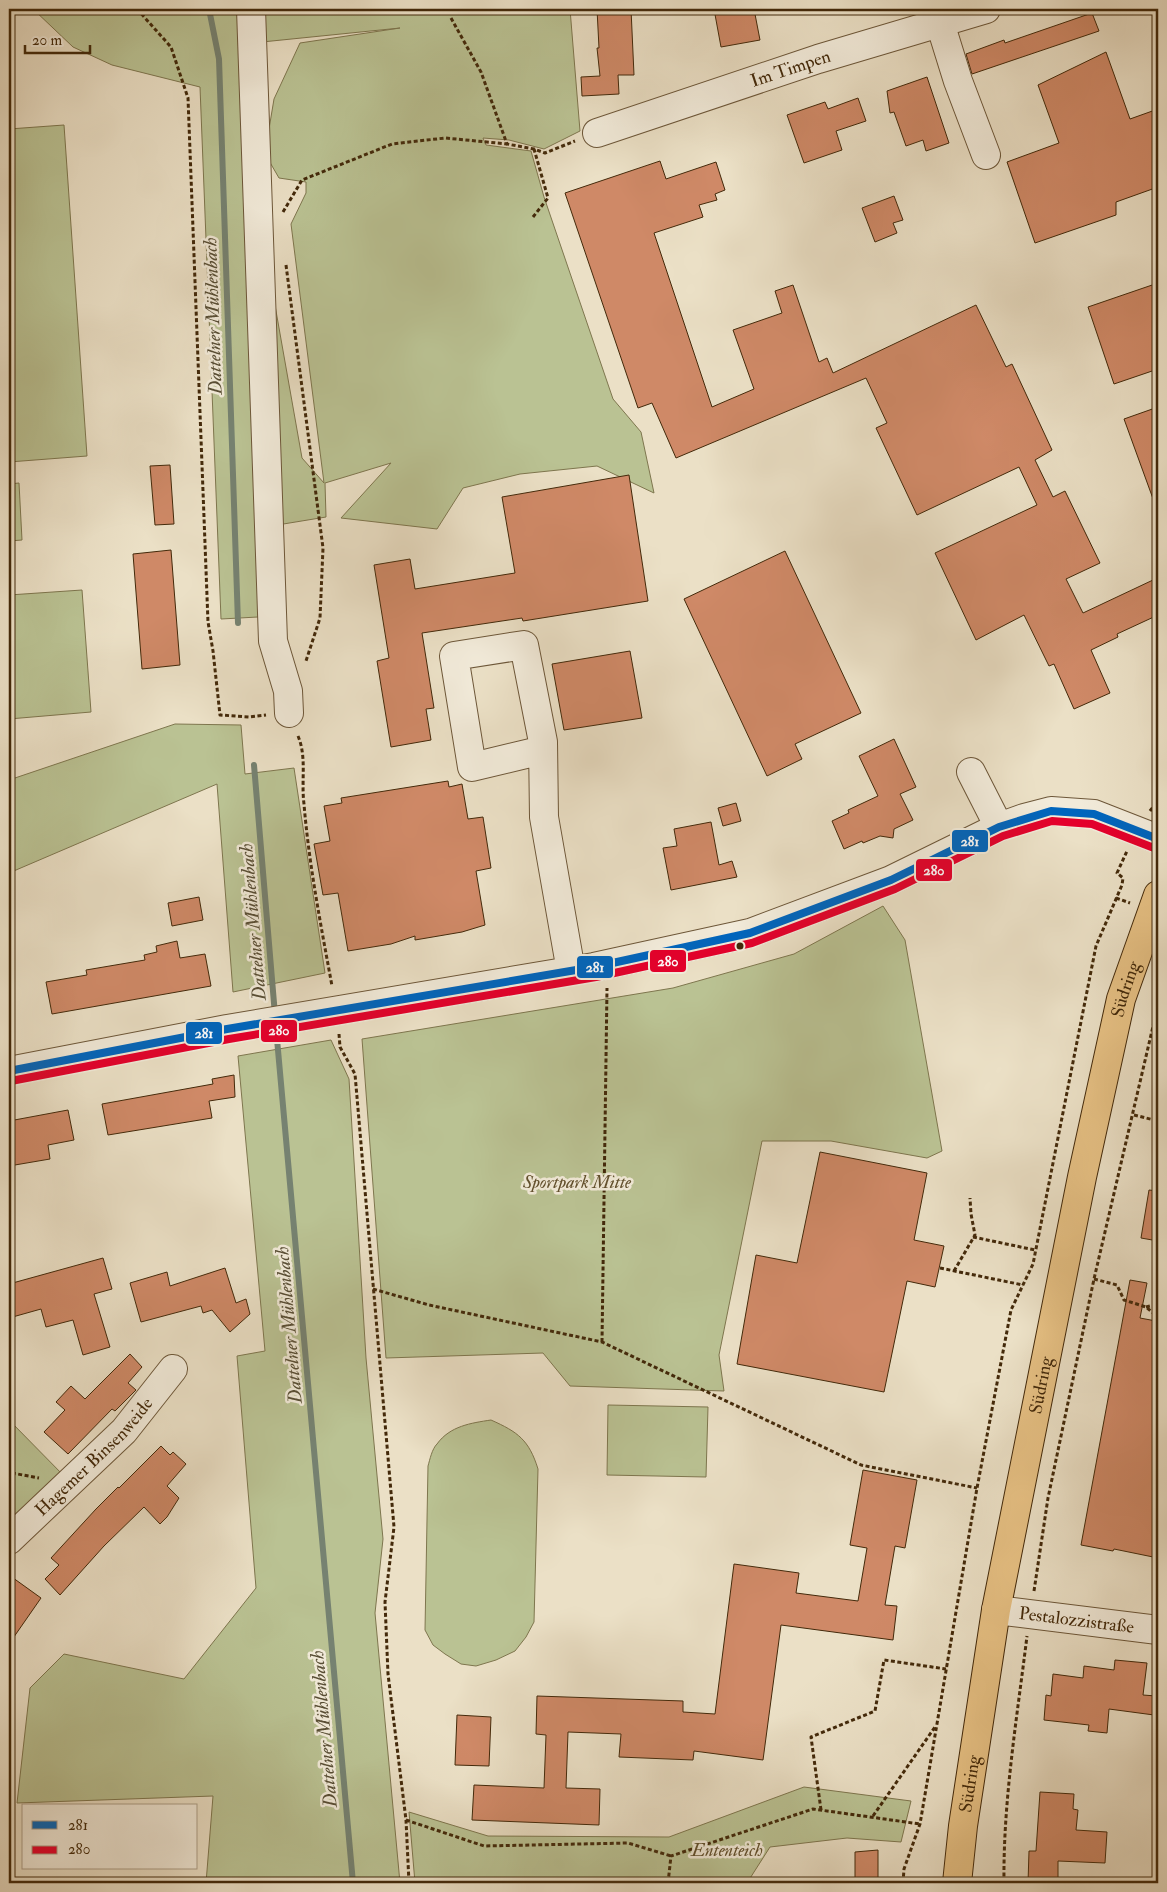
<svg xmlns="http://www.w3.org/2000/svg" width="1167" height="1892" font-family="'IM FELL Double Pica',serif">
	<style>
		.green { fill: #bac293; stroke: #7e764e; fill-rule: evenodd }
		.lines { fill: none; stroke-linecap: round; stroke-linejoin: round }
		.stream { stroke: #768271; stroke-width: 6 }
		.building { fill: #cf8967; stroke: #43290a }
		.minor-casing { stroke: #6d5739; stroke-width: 30 }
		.major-casing { stroke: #43290a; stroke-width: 30 }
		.path { stroke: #43290a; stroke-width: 3; stroke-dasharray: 4 2.5; stroke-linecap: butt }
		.minor { stroke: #f2ebda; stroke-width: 28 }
		.major { stroke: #e6c083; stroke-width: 28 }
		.bus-1-casing { stroke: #f2ebda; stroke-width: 11 }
		.bus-2-casing { stroke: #f2ebda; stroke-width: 11 }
		.bus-1 { stroke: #0065bd; stroke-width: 8 }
		.bus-2 { stroke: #e4002b; stroke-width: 8 }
		.bus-dot { fill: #43290a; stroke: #f2ebda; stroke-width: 2 }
		.labels { text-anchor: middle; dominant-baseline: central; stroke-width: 5; stroke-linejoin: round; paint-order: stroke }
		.street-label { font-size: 18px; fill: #43290a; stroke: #f2ebda }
		.park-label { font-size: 18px; font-style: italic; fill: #614f2c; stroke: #f2ebda }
		.water-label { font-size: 19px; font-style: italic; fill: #584e35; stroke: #f2ebda }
		.line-badge { stroke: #f2ebda; stroke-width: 2 }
		.badge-label { font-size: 14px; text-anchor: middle; font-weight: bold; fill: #fff }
	</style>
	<rect width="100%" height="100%" fill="#ebe0c6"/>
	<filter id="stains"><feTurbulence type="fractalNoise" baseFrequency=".004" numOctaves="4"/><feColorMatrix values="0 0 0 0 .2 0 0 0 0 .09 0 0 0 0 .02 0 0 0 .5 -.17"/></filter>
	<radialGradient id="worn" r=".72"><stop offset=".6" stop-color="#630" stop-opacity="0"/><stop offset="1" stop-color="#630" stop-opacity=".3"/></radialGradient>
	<!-- green -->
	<g class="green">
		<path d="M33,9H570L580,131L544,149L509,140L483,138L486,145L531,151L544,197L613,399L641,432L654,493L597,466L520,474L463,488L437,529L341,518L391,463L325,483L326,517L259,528L258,617L221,619L200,87L112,65L73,47ZM400,28L300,43L274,99L267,141L262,42ZM268,159L279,178L306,182V193L291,224L324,483L302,458L273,294Z"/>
		<polygon points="64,125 87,456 9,462 9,129"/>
		<polygon points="19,483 22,540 9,541 9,484"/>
		<polygon points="82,590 91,712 9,719 9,595"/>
		<polygon points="175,724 241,725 245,774 294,768 325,973 233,992 217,784 9,873 9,780"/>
		<polygon points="883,906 905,940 942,1151 927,1158 831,1141 762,1141 719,1355 724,1391 570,1386 543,1353 386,1358 362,1039 673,988 794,954"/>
		<polygon points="331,1040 349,1079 366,1358 383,1539 375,1613 400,1883 206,1883 213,1796 17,1803 30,1688 64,1654 184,1679 256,1588 237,1356 265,1351 238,1056"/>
		<polygon points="608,1405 708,1407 706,1477 607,1475"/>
		<polygon points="9,1420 66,1478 9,1530"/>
		<path d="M491,1420C518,1432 529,1440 538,1469L534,1622L526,1637L515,1651L496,1660L476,1666L461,1664L445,1654L433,1645L425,1630L428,1466C430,1459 432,1449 437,1444C450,1426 471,1423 491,1420Z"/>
		<polygon points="804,1787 911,1801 901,1842 847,1838 770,1847 747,1883 415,1883 409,1812 488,1836 669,1837"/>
	</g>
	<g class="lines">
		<!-- stream -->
		<g class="stream">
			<polyline points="209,9 219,59 238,623"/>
			<polyline points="254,765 275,1015"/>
			<polyline points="276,1028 353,1883"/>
		</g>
	</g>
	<!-- building -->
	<g class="building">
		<polygon points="597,9 631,9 634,75 618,75 619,94 582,96 581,77 600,76 597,48 599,48"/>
		<polygon points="714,9 754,9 760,40 721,47"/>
		<polygon points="1092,13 1099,31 972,74 966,54 1004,40 1005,43"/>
		<polygon points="1106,52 1130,119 1158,109 1158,187 1116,202 1116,215 1035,243 1007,162 1059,143 1038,85"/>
		<polygon points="927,77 949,143 926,151 923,140 906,146 894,112 890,113 887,91"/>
		<polygon points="858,98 866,121 836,131 842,150 804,163 787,115 825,102 828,109"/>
		<polygon points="660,161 666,179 716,162 725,190 715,194 717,200 699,205 703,217 654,233 712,407 754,389 733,330 782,313 775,291 793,285 819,362 827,358 833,373 976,305 1006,367 1012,364 1052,450 1035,460 1053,497 1065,491 1100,563 1066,579 1083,613 1153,580 1158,591 1158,615 1117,634 1118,637 1091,650 1110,693 1074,709 1054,664 1049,666 1024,615 976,640 935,553 1037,505 1019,467 917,515 876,428 887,423 866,378 676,458 652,403 638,408 565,193"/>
		<polygon points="894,196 903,220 893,223 897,233 875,242 862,208"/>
		<polygon points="1158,283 1158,369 1114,384 1088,307"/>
		<polygon points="1158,407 1158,442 1153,444 1158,458 1158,507 1156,507 1124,419"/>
		<polygon points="170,465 174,524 155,525 150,466"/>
		<polygon points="629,475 648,601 523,621 522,618 422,633 434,708 426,709 431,740 391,747 377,661 389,658 374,565 410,559 415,589 515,573 502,497"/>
		<polygon points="171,550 180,665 142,669 133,554"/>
		<polygon points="785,551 861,713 795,744 802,759 767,776 684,599"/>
		<polygon points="630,651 642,718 564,730 552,664"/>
		<polygon points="894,739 916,787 900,794 913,820 894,829 893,838 880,836 863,843 862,841 844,849 832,821 849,813 848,810 878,796 859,756"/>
		<polygon points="448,781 449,787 462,784 468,819 483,817 491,868 476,871 485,925 462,932 415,940 415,936 391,944 348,951 338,893 323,895 314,844 330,841 324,806 342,803 341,798"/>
		<polygon points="736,803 741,821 723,826 718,808"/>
		<polygon points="711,822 719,865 732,861 737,877 671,890 663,848 677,846 674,829"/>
		<polygon points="199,897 203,920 172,926 168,903"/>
		<polygon points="177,941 180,958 205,954 211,986 52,1014 46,982 87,975 86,970 145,960 144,955 157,952 156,946"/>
		<polygon points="234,1075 235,1097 209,1101 212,1118 108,1135 102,1104 213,1084 212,1079"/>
		<polygon points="68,1110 74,1140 48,1145 50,1159 9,1166 9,1121"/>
		<polygon points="820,1152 927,1173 914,1240 944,1246 935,1287 907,1281 884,1392 737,1364 756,1255 797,1263"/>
		<polygon points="1149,1190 1158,1191 1158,1241 1141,1238"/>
		<polygon points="103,1258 112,1289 94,1294 110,1347 83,1355 73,1320 46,1327 41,1309 9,1318 9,1284"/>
		<polygon points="225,1268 236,1303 246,1299 250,1314 230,1332 212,1310 203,1313 201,1306 141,1322 130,1283 167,1272 170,1286"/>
		<polygon points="1130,1280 1147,1283 1140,1318 1156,1321 1154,1332 1158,1333 1158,1558 1114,1549 1113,1551 1081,1545"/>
		<polygon points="130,1354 142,1367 128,1383 136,1390 115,1411 112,1409 68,1454 44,1432 65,1410 56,1402 71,1386 85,1399"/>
		<polygon points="161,1446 170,1455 173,1452 186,1464 167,1486 179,1498 167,1517 160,1524 144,1507 104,1546 60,1595 45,1579 59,1565 51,1558 96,1509 118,1487 119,1488"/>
		<polygon points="863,1470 917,1480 905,1548 895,1546 885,1605 897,1606 893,1640 781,1625 763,1760 694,1751 693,1760 619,1757 621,1734 568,1732 566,1788 600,1789 599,1825 472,1820 474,1785 544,1788 546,1735 536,1734 537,1696 683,1701 683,1712 715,1714 734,1564 799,1573 796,1593 858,1601 867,1548 850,1545"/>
		<polygon points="9,1575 41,1598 9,1644"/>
		<polygon points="1115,1660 1147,1663 1143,1695 1156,1696 1154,1715 1109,1709 1107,1733 1088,1731 1089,1725 1044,1720 1046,1695 1051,1696 1053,1674 1083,1678 1084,1666 1114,1670"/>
		<polygon points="457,1715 491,1717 489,1766 455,1765"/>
		<polygon points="1040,1792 1074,1794 1073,1809 1078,1810 1076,1830 1107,1832 1105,1863 1058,1861 1058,1883 1028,1883 1029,1851 1036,1851"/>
		<polygon points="878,1850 878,1883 855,1883 855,1852"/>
	</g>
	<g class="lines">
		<!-- minor casing -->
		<g class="minor-casing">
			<g id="minor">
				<polyline points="251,9 273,641 288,691 289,713"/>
				<polyline points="940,23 958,81 986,155"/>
				<path id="s1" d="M597,133L818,59L986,9"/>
				<polyline points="543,750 472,767 454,656 524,645 543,742 544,817 571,971"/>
				<polyline points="971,772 999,827"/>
				<polyline points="9,1071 227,1029 594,967 750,933 891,880 999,827 1024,818 1051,811 1094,814 1158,839"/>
				<path id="s2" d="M9,1540L124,1431L173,1369"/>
				<path id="s3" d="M996,1610L1158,1630"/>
			</g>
		</g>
		<!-- major casing -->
		<g class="major-casing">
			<g id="major">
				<path id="s4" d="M957,1883L963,1826L996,1610L1082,1177L1121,999L1158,895"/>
			</g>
		</g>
		<!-- path -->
		<g class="path">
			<polyline points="137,9 171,47 188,98 208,622 213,651 220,715 249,717 266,715"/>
			<polyline points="451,18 481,72 507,144 534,149 545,153 575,141"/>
			<polyline points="283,212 302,180 392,144 445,138 507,144"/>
			<polyline points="533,217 548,198 534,149"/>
			<polyline points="286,265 323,548 320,618 306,661"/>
			<path d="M298,736C307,757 301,781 304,804C309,865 321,926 332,986"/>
			<polyline points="1150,811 1158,800"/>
			<polyline points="1116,898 1130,903"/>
			<polyline points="339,1034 340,1047 355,1074 394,1527 385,1602 388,1674 406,1820 409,1883"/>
			<polyline points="1134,1115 1158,1121"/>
			<polyline points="973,1237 1035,1250"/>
			<polyline points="940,1268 1023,1285"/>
			<polyline points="954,1271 975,1235 971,1214 970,1198"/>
			<polyline points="1094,1279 1117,1285 1124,1300 1146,1307 1158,1317"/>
			<polyline points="373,1289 429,1305 602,1342 861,1465 977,1488"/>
			<polyline points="1146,1307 1158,1304"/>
			<polyline points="1158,1333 1158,1332"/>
			<polyline points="602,1342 607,988"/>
			<polyline points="9,1467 12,1473 39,1478"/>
			<polyline points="1034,1591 1048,1498 1094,1279 1158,1005"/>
			<polyline points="821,1810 811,1737 875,1711 884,1660 946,1669"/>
			<polyline points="873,1816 935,1727"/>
			<polyline points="406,1820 484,1846 628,1843 671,1856"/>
			<polyline points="668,1883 671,1856 813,1809 920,1824"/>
			<polyline points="903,1883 904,1869 920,1824 977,1488 1011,1310 1033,1264 1096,946 1122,885 1123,878 1117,873 1127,851"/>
			<path d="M1004,1883C1003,1801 1017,1718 1027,1636"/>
		</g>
		<!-- minor -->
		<use href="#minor" class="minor"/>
		<!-- major -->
		<use href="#major" class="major"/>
		<!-- bus-1 casing -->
		<g class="bus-1-casing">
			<polyline id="bus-1" points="9,1071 227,1029 594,967 750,933 891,880 999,827 1051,811 1094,814 1158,839"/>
		</g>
		<!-- bus-2 casing -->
		<g class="bus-2-casing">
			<polyline id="bus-2" points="11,1081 229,1039 596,977 752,943 895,889 1003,836 1052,821 1092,824 1154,848"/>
		</g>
		<!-- bus-1 -->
		<use href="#bus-1" class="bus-1"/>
		<!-- bus-2 -->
		<use href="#bus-2" class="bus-2"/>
	</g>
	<!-- markers -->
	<circle class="bus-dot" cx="740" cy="946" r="4.5"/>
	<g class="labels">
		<!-- street labels -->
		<g class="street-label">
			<text stroke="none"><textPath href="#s1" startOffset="204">Im Timpen</textPath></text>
			<text stroke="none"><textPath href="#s4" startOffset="910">Südring</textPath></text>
			<text stroke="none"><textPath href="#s4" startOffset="505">Südring</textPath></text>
			<text stroke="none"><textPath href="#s2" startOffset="119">Hagemer Binsenweide</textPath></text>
			<text stroke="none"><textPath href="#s3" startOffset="81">Pestalozzistraße</textPath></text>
			<text stroke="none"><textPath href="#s4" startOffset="100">Südring</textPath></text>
		</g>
		<!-- park labels -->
		<g class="park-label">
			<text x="577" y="1182">Sportpark Mitte</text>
			<text x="727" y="1850">Ententeich</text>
		</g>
		<!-- water labels -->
		<g class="water-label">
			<text transform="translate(213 316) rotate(-92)">Dattelner Mühlenbach</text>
			<text transform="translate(253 922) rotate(-95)">Dattelner Mühlenbach</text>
			<text transform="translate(289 1325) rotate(-95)">Dattelner Mühlenbach</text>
			<text transform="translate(324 1729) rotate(-95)">Dattelner Mühlenbach</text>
		</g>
	</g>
	<g class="line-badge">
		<rect x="951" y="829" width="38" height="24" rx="5" fill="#0065bd"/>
		<rect x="915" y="858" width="38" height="24" rx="5" fill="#e4002b"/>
		<rect x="649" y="949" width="38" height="24" rx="5" fill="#e4002b"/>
		<rect x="576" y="955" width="38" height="24" rx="5" fill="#0065bd"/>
		<rect x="260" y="1019" width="38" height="24" rx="5" fill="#e4002b"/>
		<rect x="185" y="1021" width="38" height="24" rx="5" fill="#0065bd"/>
	</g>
	<g class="badge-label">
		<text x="970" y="846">281</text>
		<text x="934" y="875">280</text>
		<text x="668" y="966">280</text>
		<text x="595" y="972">281</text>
		<text x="279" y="1035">280</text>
		<text x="204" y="1038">281</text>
	</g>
	<!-- margin -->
	<rect width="1167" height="1892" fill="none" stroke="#ebe0c6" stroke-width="30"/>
	<rect x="10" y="10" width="1147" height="1872" fill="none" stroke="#43290a" stroke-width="2.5"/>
	<rect x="15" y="15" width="1137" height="1862" fill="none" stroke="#43290a"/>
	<!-- legend -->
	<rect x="22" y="1804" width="175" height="65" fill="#f2ebda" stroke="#ac9d87"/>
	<rect x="32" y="1821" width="25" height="8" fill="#0065bd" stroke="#ac9d87"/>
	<text x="68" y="1830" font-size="15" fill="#43290a">281</text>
	<rect x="32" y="1846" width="25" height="8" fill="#e4002b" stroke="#ac9d87"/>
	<text x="68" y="1854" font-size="15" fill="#43290a">280</text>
	<!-- scale -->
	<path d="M25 45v8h65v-8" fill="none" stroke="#43290a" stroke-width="2.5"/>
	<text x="32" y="45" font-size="15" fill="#43290a" stroke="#f2ebda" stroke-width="4" paint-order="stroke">20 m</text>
	<rect width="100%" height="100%" filter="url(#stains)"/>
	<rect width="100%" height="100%" fill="url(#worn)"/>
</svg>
